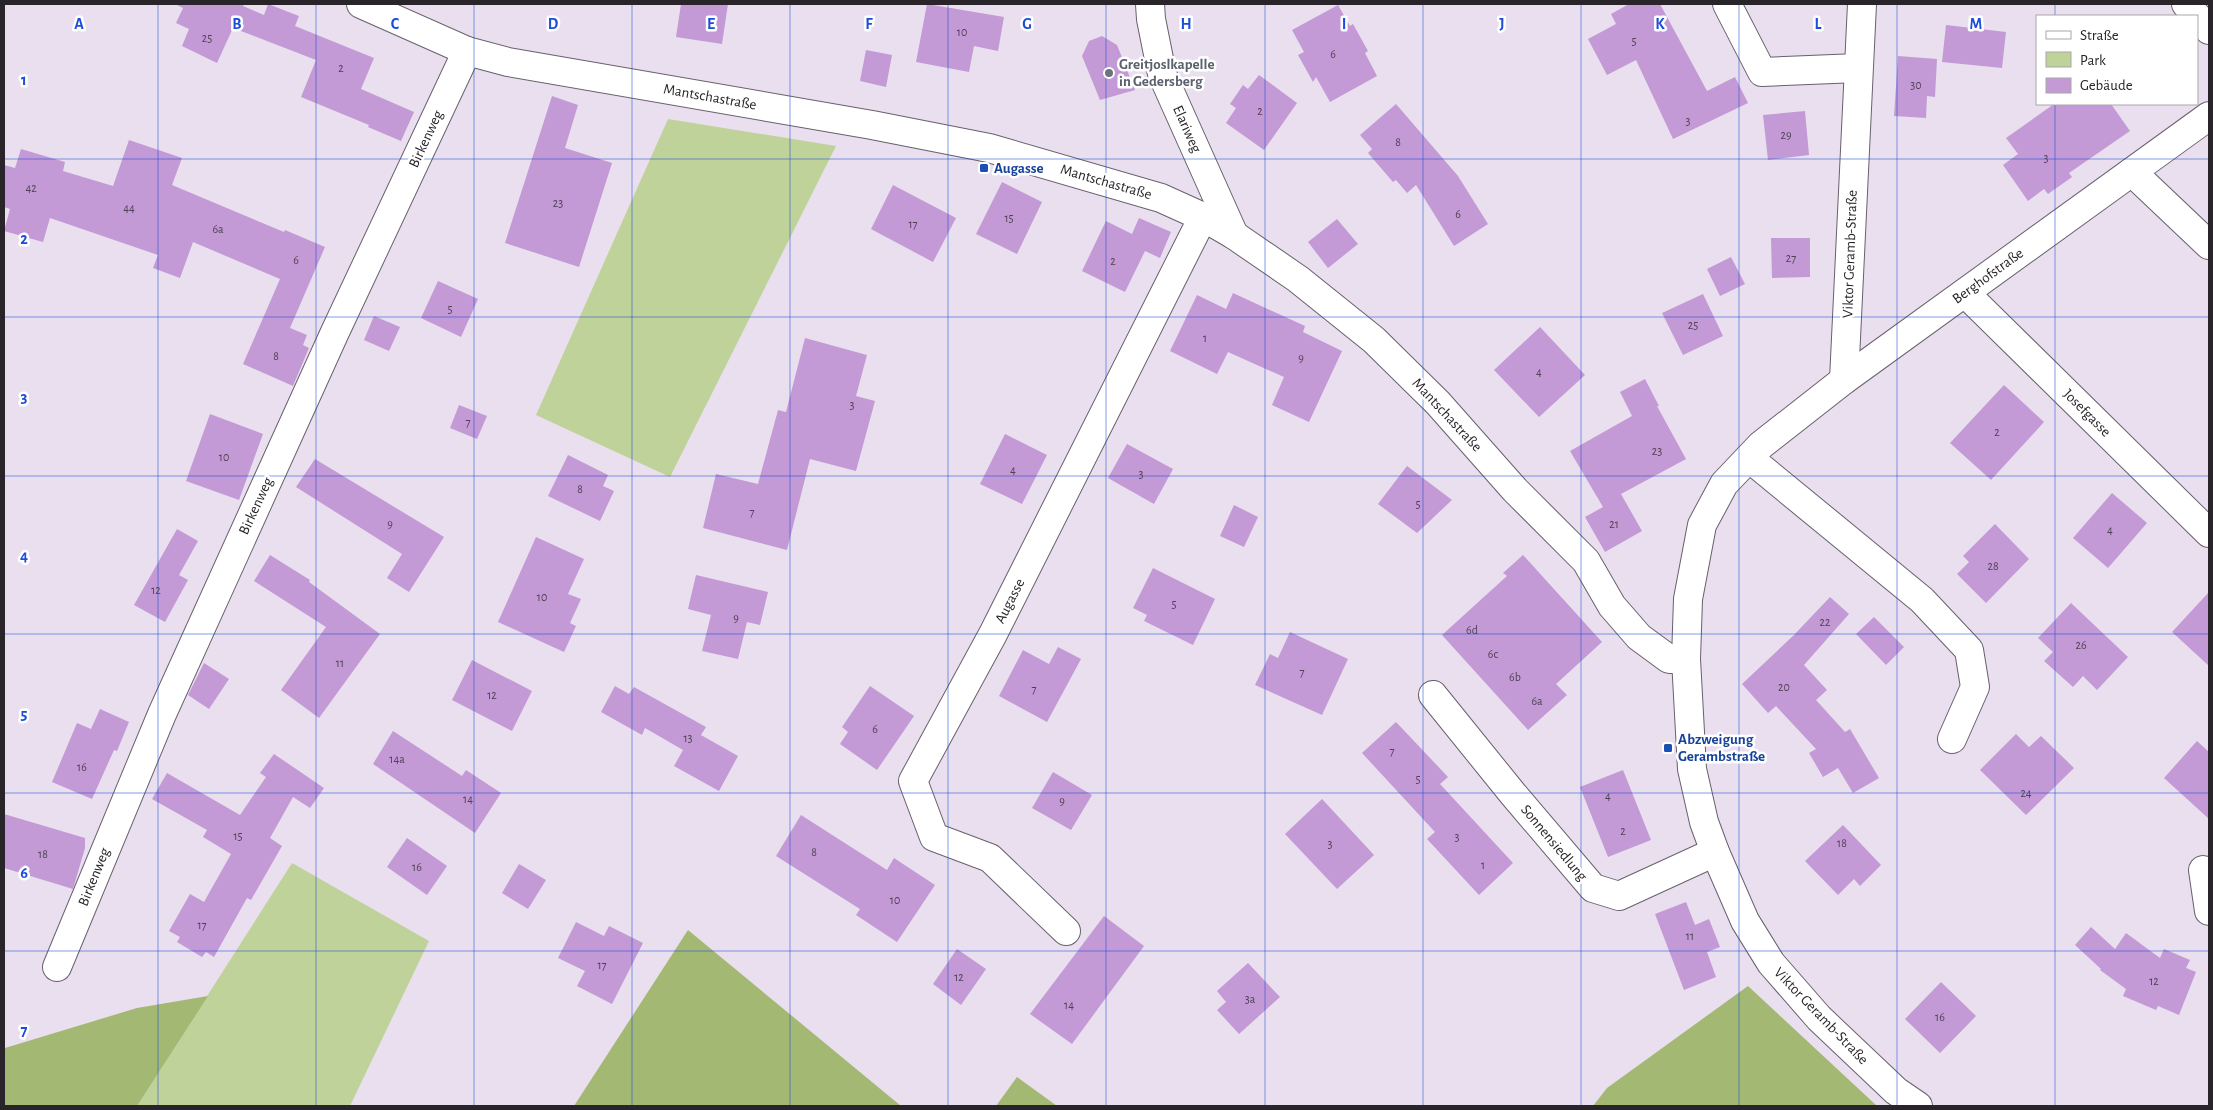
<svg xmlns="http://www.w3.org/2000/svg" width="2213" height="1110" font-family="'Alegreya Sans',sans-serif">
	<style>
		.green { fill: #bfd29a }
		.forest { fill: #a2b873 }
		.building { fill: #c39ad6 }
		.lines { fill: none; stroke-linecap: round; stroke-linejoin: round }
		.minor-casing { stroke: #69606d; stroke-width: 30 }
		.minor { stroke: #fff; stroke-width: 28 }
		.grid { fill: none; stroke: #1d4ed8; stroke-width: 1; stroke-opacity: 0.55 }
		.worship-dot { fill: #6b7280; stroke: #fff; stroke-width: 2 }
		.transit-dot { fill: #1a4fb4; stroke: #fff; stroke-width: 2 }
		.labels { text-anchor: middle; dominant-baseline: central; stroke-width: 5; stroke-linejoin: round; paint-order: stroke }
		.number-label { font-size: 12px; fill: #4f4254 }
		.worship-label { font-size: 15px; font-weight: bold; fill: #5b616d; stroke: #fff; text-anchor: start }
		.street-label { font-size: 15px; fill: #282429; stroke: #fff }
		.transit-label { font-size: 15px; font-weight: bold; fill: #164399; stroke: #fff; text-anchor: start }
		.grid-label { font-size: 16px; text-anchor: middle; font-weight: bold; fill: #1d4ed8; stroke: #fff; stroke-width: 5; stroke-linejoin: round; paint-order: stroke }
	</style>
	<rect width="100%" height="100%" fill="#e9dfee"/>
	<!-- green -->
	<g class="green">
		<polygon points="668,119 836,146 670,477 536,415"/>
		<polygon points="292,863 429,941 350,1106 137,1106"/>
	</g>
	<!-- forest -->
	<g class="forest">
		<polygon points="688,930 901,1106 574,1106"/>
		<polygon points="1748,986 1877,1106 1593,1106 1607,1088"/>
		<polygon points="208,996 137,1106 4,1106 4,1046 5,1048 137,1008"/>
		<polygon points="1017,1077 1057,1106 996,1106"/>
	</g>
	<!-- building -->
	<g class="building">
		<polygon points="175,4 244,4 243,6 264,15 268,4 299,16 295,26 374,58 361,89 414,112 401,141 368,127 369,125 301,97 316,60 233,28 217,63 182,46 189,29 176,23 183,8"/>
		<polygon points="681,4 728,4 722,44 676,37"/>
		<polygon points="927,4 1004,17 998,51 974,46 969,72 916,62"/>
		<polygon points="1629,4 1660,4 1707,91 1735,77 1748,103 1673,139 1636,60 1607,75 1588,39 1616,24 1611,14"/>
		<polygon points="1338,5 1350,26 1353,24 1368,51 1365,53 1377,76 1330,102 1316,77 1313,82 1298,55 1304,52 1292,30"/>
		<polygon points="1946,25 2006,32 2002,68 1942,62"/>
		<polygon points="1102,36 1117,45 1135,90 1100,100 1082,56 1089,41"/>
		<polygon points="866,50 892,55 886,87 860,81"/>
		<polygon points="1898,56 1937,59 1935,97 1927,96 1926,118 1894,116"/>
		<polygon points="1259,75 1297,103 1264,150 1226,123 1236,108 1230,104 1243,85 1248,89"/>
		<polygon points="552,96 578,105 565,148 612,163 579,267 505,243"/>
		<polygon points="1396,104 1458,176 1488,224 1454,246 1416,185 1407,193 1396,180 1393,182 1368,153 1372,149 1360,135"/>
		<polygon points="2054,104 2111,104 2130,131 2069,173 2072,177 2048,194 2044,189 2028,201 2003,165 2018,154 2006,138"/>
		<polygon points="1805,111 1809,155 1768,160 1763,115"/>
		<polygon points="129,140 182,158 172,185 284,232 285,230 325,247 290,328 307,335 303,345 309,348 293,386 243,364 280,279 193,242 180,278 153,268 158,255 50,218 43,242 4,231 10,209 4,207 4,165 15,168 21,149 65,162 63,171 113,186"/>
		<polygon points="1002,182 1042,202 1017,254 976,234"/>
		<polygon points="893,185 956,218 933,262 871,229"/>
		<polygon points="1139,218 1171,232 1160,258 1145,251 1125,292 1082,271 1106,221 1132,234"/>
		<polygon points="1337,219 1358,244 1328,268 1308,242"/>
		<polygon points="1771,238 1810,238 1810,277 1772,278"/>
		<polygon points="1731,257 1745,284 1720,296 1707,269"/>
		<polygon points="438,281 478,299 461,337 421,318"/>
		<polygon points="1233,293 1305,326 1303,332 1342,351 1309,422 1272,405 1284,377 1228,352 1217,374 1170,351 1197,295 1226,309"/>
		<polygon points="1703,294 1723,336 1683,355 1662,313"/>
		<polygon points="374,316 400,327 389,351 364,340"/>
		<polygon points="1540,327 1585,375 1539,417 1494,370"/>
		<polygon points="805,338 867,355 856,396 875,401 856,471 810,459 787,550 703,528 716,474 758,484 778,410 786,412"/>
		<polygon points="1645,379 1659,406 1657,406 1686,459 1621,494 1642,531 1605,552 1585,517 1603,507 1570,451 1632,416 1620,392"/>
		<polygon points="2004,385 2044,422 1991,480 1950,443"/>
		<polygon points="459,405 487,416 477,439 450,428"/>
		<polygon points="210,414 263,434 239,500 186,481"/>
		<polygon points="1005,434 1047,455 1022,504 980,484"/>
		<polygon points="1127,444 1173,469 1154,504 1108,478"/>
		<polygon points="568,455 608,475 603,486 614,491 600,521 548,496"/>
		<polygon points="315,459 444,537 409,592 387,578 402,554 296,487"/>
		<polygon points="1407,466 1452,500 1417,533 1378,504"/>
		<polygon points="2112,493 2147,523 2108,568 2073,538"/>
		<polygon points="1234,505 1258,517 1244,547 1220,536"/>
		<polygon points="1995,524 2029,559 1986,603 1957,574 1969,562 1963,556"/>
		<polygon points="177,529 198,541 179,575 188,580 165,622 134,605"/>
		<polygon points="536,537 584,559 568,594 581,599 570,623 576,626 564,652 498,622"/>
		<polygon points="270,555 310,580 309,582 380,634 319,718 281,690 326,627 254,581"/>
		<polygon points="1523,555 1602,642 1556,684 1567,695 1528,730 1442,635 1507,576 1503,573"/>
		<polygon points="1153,568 1215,599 1193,645 1144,621 1147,615 1133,608"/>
		<polygon points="696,575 768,592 760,625 747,622 738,659 702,651 711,615 688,609"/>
		<polygon points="2209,592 2209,666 2172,632"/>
		<polygon points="1830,597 1849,614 1804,665 1827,690 1816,700 1845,732 1850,729 1879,778 1853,793 1838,768 1823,777 1809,753 1816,749 1776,706 1768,713 1742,684 1794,635"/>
		<polygon points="2071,603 2128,657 2097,690 2083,676 2073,687 2044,661 2053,652 2038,638"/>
		<polygon points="1874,617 1904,647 1886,665 1856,634"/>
		<polygon points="1290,632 1348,659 1322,715 1255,685 1270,654 1278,658"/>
		<polygon points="1058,647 1081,659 1047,722 999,696 1023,650 1049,664"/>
		<polygon points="472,660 532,691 512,731 452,700"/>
		<polygon points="204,663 229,679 209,709 188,695"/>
		<polygon points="615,686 629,694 634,687 706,727 701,735 738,756 719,791 674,766 683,750 645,728 642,735 601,712"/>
		<polygon points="870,686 914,716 877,770 840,744 848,732 842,727"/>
		<polygon points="100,709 129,722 117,751 114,750 92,799 52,782 77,723 91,729"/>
		<polygon points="1396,722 1448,777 1440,784 1513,863 1479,895 1427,839 1435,832 1362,753"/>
		<polygon points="393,731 462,776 466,770 501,793 475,833 373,764"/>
		<polygon points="2016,734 2029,747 2041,736 2074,768 2026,815 1980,770"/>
		<polygon points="2197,741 2209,752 2209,819 2164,778"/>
		<polygon points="274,754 324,788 310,808 293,797 270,838 282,846 251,900 247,898 214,957 206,952 202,957 177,942 180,937 169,931 190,894 204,902 231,854 203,837 207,830 152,799 167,773 240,815 266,777 260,773"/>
		<polygon points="1623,770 1651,840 1608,857 1580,787"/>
		<polygon points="1053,772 1092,795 1071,830 1032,808"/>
		<polygon points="1322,799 1374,855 1337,889 1285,834"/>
		<polygon points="4,814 85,838 85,848 73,889 4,868"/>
		<polygon points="801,815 887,870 894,858 935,885 897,942 856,915 860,909 776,856"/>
		<polygon points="1843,825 1881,865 1860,886 1854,879 1838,895 1805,861"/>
		<polygon points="407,838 447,866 427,895 387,867"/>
		<polygon points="519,864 546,880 528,909 502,893"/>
		<polygon points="1686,902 1695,925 1709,919 1720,947 1707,952 1716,977 1684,990 1655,914"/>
		<polygon points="1104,916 1144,946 1072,1044 1030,1014"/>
		<polygon points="576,922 604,936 609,926 643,943 612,1004 577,986 585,971 558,958"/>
		<polygon points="2091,927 2115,949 2126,933 2160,958 2164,949 2190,960 2186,968 2196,972 2179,1015 2158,1006 2156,1010 2123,996 2126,989 2100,970 2101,969 2075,945"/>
		<polygon points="957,949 986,969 961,1005 933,984"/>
		<polygon points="1248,963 1280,997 1239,1034 1217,1010 1226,1002 1217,991"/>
		<polygon points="1941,982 1976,1016 1940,1053 1905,1019"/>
	</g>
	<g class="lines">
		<!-- minor casing -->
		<g class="minor-casing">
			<g id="minor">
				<polyline points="361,4 467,51 508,62 872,125 989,148 1161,198 1203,217 1234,235 1298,279 1374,340 1438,403 1515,490 1586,561 1612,606 1639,637 1669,659 1686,659"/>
				<polyline points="1150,4 1151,19 1162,74 1234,235"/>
				<polyline points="1727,4 1762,72 1858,68"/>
				<polyline points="2186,4 2209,30"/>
				<polyline points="2132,172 2209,245"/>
				<polyline points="1965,293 2209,533"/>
				<polyline points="1844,380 1862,4"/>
				<polyline points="1749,458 1922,600 1969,650 1975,687 1952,739"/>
				<polyline points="1433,695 1513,794 1593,888 1619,896 1715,852"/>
				<polyline points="2203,870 2209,911"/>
				<polyline points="1066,931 990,858 934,837 913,781 993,634 1203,217"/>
				<polyline points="57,967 162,714 335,332 467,51"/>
				<polyline points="1918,1106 1896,1091 1819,1018 1771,963 1745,921 1715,852 1704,822 1692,769 1686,659 1688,599 1702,525 1724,484 1761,445 1844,380 2209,116"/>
			</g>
		</g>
		<!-- minor -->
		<use href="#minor" class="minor"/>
	</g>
	<!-- grid -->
	<path class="grid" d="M158,4V1106M316,4V1106M474,4V1106M632,4V1106M790,4V1106M948,4V1106M1106,4V1106M1265,4V1106M1423,4V1106M1581,4V1106M1739,4V1106M1897,4V1106M2055,4V16M2055,104V1106M4,159H2209M4,317H2209M4,476H2209M4,634H2209M4,793H2209M4,951H2209"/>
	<!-- markers -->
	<circle class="worship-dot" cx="1109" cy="73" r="5"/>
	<g class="transit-dot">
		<rect x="979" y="163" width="10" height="10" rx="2.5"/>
		<rect x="1663" y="743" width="10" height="10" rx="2.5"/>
	</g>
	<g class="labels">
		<!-- number labels -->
		<g class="number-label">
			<text x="962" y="32">10</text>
			<text x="207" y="38">25</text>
			<text x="1634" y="41">5</text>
			<text x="1333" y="54">6</text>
			<text x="341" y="68">2</text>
			<text x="1916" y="85">30</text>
			<text x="1260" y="111">2</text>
			<text x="1688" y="121">3</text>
			<text x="1786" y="135">29</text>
			<text x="1398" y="142">8</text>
			<text x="2046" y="158">3</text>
			<text x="31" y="188">42</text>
			<text x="558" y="203">23</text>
			<text x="129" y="208">44</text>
			<text x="1458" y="214">6</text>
			<text x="1009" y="218">15</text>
			<text x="913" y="224">17</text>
			<text x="218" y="229">6a</text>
			<text x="1791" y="258">27</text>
			<text x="296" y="260">6</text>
			<text x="1113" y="261">2</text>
			<text x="450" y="309">5</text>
			<text x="1693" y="325">25</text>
			<text x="1205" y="338">1</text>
			<text x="276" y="356">8</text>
			<text x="1301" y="358">9</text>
			<text x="1539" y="372">4</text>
			<text x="852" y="405">3</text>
			<text x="468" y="422">7</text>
			<text x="1997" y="432">2</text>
			<text x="1657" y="451">23</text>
			<text x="224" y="457">10</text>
			<text x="1013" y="470">4</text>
			<text x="1141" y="474">3</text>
			<text x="580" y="489">8</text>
			<text x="1418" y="504">5</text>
			<text x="752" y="512">7</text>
			<text x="390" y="524">9</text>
			<text x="1614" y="524">21</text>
			<text x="2110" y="530">4</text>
			<text x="1993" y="566">28</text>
			<text x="156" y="590">12</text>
			<text x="542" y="597">10</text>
			<text x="1174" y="604">5</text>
			<text x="736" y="618">9</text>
			<text x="1825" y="622">22</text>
			<text x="1472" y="630">6d</text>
			<text x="2081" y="645">26</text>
			<text x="1493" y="654">6c</text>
			<text x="340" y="663">11</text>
			<text x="1302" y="672">7</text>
			<text x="1515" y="677">6b</text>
			<text x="1784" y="687">20</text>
			<text x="1034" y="689">7</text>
			<text x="492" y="695">12</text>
			<text x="1537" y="701">6a</text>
			<text x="875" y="729">6</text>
			<text x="688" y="738">13</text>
			<text x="1392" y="751">7</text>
			<text x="397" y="759">14a</text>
			<text x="82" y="767">16</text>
			<text x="1418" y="779">5</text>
			<text x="2026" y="793">24</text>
			<text x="1608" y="796">4</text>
			<text x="468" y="799">14</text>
			<text x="1062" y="801">9</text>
			<text x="1623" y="831">2</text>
			<text x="238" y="836">15</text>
			<text x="1457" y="837">3</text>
			<text x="1842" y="843">18</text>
			<text x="1330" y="844">3</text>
			<text x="814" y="852">8</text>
			<text x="43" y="854">18</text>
			<text x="1483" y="865">1</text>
			<text x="417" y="867">16</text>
			<text x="895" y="900">10</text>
			<text x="202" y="925">17</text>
			<text x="1690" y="936">11</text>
			<text x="602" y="965">17</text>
			<text x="959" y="977">12</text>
			<text x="2154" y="981">12</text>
			<text x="1250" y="999">3a</text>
			<text x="1069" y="1005">14</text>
			<text x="1940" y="1017">16</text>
		</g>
		<!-- worship labels -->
		<g class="worship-label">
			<text x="1119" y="64">Greitjoslkapelle<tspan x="1119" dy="17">in Gedersberg</tspan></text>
		</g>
		<!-- street labels -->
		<g class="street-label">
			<text transform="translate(710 97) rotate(10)">Mantschastraße</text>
			<text transform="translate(1187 129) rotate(66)">Elariweg</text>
			<text transform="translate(426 139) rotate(-65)">Birkenweg</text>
			<text transform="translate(1106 182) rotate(16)">Mantschastraße</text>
			<text transform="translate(1850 254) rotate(-88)">Viktor Geramb-Straße</text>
			<text transform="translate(1988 276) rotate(-36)">Berghofstraße</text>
			<text transform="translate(2087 413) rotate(45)">Josefgasse</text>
			<text transform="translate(1447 415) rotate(47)">Mantschastraße</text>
			<text transform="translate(256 506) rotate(-65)">Birkenweg</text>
			<text transform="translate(1010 601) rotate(-63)">Augasse</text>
			<text transform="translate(1554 843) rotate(50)">Sonnensiedlung</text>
			<text transform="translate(94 877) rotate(-68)">Birkenweg</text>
			<text transform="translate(1821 1016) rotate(46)">Viktor Geramb-Straße</text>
		</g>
		<!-- transit labels -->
		<g class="transit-label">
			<text x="994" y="168">Augasse</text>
			<text x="1678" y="739">Abzweigung<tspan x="1678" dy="17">Gerambstraße</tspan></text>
		</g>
	</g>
	<g class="grid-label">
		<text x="79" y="29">A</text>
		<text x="237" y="29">B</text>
		<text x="395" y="29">C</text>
		<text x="553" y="29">D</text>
		<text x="711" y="29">E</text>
		<text x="869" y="29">F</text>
		<text x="1027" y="29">G</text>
		<text x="1186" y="29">H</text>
		<text x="1344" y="29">I</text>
		<text x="1502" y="29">J</text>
		<text x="1660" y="29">K</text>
		<text x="1818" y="29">L</text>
		<text x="1976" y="29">M</text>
		<text x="24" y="85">1</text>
		<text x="24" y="244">2</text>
		<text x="24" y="402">3</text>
		<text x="24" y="561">4</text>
		<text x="24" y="719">5</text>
		<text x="24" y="878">6</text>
		<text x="24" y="1036">7</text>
	</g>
	<!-- border -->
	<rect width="2213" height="1110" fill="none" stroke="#282429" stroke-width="10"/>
	<!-- legend -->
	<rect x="2036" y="15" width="162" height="90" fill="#ffffff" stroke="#a9a7a9"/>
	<rect x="2046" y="31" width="25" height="8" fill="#ffffff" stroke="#a9a7a9"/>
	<text x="2080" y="40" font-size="15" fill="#282429">Straße</text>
	<rect x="2046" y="52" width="25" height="15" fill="#bfd29a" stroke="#a9a7a9"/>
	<text x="2080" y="65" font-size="15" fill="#282429">Park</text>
	<rect x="2046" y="78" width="25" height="15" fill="#c39ad6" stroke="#a9a7a9"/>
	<text x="2080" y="90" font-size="15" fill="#282429">Gebäude</text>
</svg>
